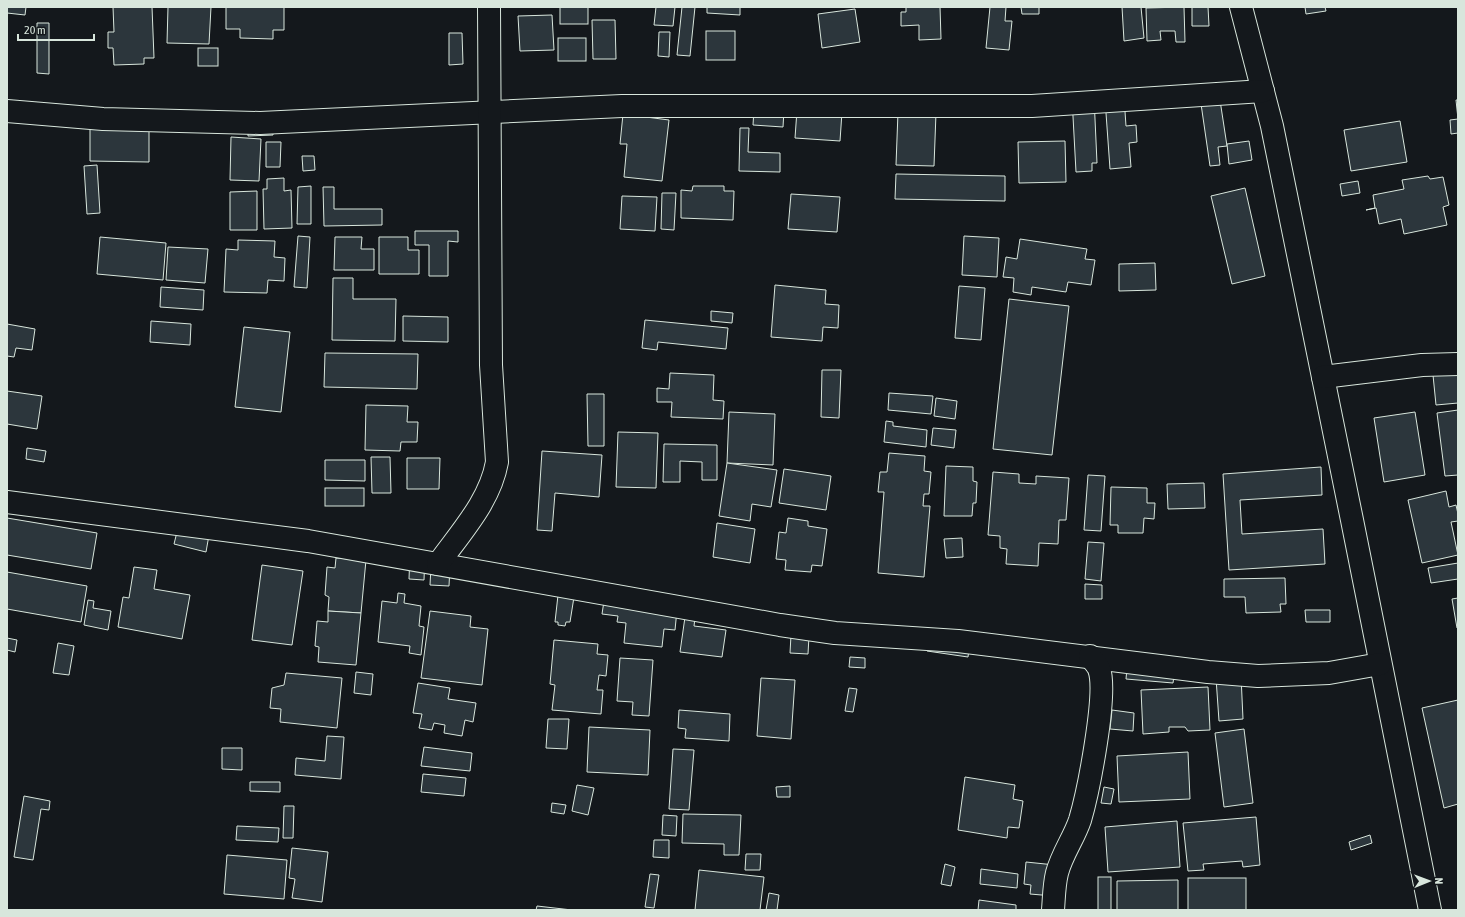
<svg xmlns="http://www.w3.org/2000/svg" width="1465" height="917" font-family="'Asap Condensed',sans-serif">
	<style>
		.building { fill: #2c363c; stroke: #d8e6dc }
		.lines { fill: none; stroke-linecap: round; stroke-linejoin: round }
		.minor-casing { stroke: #d8e6dc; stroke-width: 24 }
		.minor { stroke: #14181c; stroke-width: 22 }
	</style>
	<rect width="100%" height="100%" fill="#14181c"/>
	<!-- building -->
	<g class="building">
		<polygon points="7,7 26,7 25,15 7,13"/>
		<polygon points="113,7 152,7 154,58 144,58 144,64 114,65 113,48 108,48 108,32 114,32"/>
		<polygon points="168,7 211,7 209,44 167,43"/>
		<polygon points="226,7 284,7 284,30 273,30 273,39 240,38 240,29 226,29"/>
		<rect x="560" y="7" width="28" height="17"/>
		<polygon points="656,7 675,7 673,26 654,25"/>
		<polygon points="682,7 695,7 690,56 677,55"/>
		<polygon points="707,7 740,7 740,15 707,13"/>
		<polygon points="906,7 940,7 941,39 919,40 919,25 901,26 901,12 906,12"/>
		<polygon points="990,7 1006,7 1005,21 1012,21 1009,50 986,48"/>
		<polygon points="1021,7 1039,7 1039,14 1022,14"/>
		<polygon points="1122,7 1141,7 1144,38 1124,41"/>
		<polygon points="1184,7 1185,42 1176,42 1175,31 1160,31 1161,40 1147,41 1146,8"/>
		<polygon points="1192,7 1208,7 1209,26 1192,26"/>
		<polygon points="1305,7 1325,7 1326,11 1306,14"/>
		<polygon points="855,9 860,42 822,48 818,14"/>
		<polygon points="552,15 554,50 520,51 518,16"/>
		<polygon points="592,20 615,20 616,59 593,59"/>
		<polygon points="37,23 49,23 49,74 37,73"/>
		<rect x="706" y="31" width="29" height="29"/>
		<polygon points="659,32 670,32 669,57 658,56"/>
		<polygon points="449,33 462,33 463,64 449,65"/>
		<rect x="558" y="38" width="28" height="23"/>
		<rect x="198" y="48" width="20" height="18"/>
		<polygon points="1218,87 1227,146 1218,147 1220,165 1210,166 1199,90"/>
		<polygon points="1094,97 1097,163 1092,163 1092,171 1076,172 1072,98"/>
		<polygon points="1124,97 1126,126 1136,125 1137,142 1129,143 1131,167 1110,169 1105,99"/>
		<polygon points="1456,100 1458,100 1458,133 1451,134 1450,120 1458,119"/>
		<polygon points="754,109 784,110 783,127 753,125"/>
		<polygon points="797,110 842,112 840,141 795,138"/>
		<polygon points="898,112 936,113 934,166 896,165"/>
		<polygon points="623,114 669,120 662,181 624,177 627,144 620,144"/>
		<polygon points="1400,121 1407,162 1351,171 1344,130"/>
		<polygon points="273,125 273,135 248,136 248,126"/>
		<polygon points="90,128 149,129 149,162 90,161"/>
		<polygon points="740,128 749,128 748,152 780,153 780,172 739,171"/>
		<polygon points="231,137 261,139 259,181 230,180"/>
		<polygon points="1065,141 1066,182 1019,183 1018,142"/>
		<polygon points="1249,141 1252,160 1229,164 1227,144"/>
		<polygon points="266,142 281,142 280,167 266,167"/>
		<polygon points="302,156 314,156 315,170 303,171"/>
		<polygon points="97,165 100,213 87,214 84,166"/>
		<polygon points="896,174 1005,176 1005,201 895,199"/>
		<polygon points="1428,176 1430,179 1443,177 1449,205 1443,207 1447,225 1404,234 1401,219 1379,224 1376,208 1366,210 1375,208 1373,195 1404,189 1402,180"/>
		<polygon points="284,178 284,191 291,190 292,228 264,229 263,189 267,189 267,179"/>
		<polygon points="1358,181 1360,193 1342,196 1340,184"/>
		<polygon points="311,186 311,224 297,224 298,187"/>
		<polygon points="693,186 724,186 724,191 734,191 733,220 681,218 681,190 692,191"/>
		<polygon points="323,187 334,187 334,209 382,209 382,225 324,226"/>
		<polygon points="1245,188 1265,276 1232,284 1211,196"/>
		<polygon points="257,191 257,230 230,230 230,192"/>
		<polygon points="662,193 676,193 674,230 661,229"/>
		<polygon points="791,194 840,197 837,232 788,229"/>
		<polygon points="622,196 657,197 655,231 620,229"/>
		<polygon points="415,231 458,231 458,242 448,241 448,276 429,276 429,245 415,245"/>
		<polygon points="298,236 310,237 307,288 294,287"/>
		<polygon points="964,236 999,238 997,277 962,275"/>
		<polygon points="100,237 166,243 163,280 97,274"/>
		<polygon points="335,237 362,237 361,249 374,249 374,270 334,270"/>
		<polygon points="379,237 408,237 408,250 419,250 419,274 379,274"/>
		<polygon points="1020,239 1087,249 1085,259 1095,260 1091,285 1068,282 1066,292 1032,287 1031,295 1013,292 1014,278 1003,277 1006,257 1017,259"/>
		<polygon points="238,240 275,241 274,257 285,258 284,281 268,280 267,293 224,292 226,249 238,250"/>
		<polygon points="168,247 208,249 205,283 166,280"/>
		<polygon points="1155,263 1156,290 1119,291 1119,264"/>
		<polygon points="333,278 353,278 353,299 396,299 395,341 332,340"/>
		<polygon points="775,285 826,290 825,304 839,305 838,328 823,327 822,341 771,337"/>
		<polygon points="959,286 985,288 981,340 955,338"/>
		<polygon points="161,287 204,290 203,310 160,307"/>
		<polygon points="1009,299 1069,306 1052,455 993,449"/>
		<polygon points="711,311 733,313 732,323 711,321"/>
		<polygon points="403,316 448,317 448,342 403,341"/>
		<polygon points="645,320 728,328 726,349 658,342 657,350 642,348"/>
		<polygon points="151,321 191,324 190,345 150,342"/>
		<polygon points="7,324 35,329 32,350 16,348 14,357 7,356"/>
		<polygon points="244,327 290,332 281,412 235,407"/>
		<polygon points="325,353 418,354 417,389 324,387"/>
		<polygon points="822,370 841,370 839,418 821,417"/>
		<polygon points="670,373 714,375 713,400 724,401 723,419 671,417 672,402 657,402 657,388 669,389"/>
		<polygon points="1458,373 1458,403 1436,405 1433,375"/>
		<polygon points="7,391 42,396 37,429 7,424"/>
		<polygon points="889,393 933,396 931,414 888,410"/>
		<polygon points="587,394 604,394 604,446 588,446"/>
		<polygon points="936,398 957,401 955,419 934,416"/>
		<polygon points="366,405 408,406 407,422 418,422 417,442 401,442 400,451 365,450"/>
		<polygon points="1458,410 1458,475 1445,476 1437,413"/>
		<polygon points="729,412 775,414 773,465 727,463"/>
		<polygon points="1415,412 1425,475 1384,482 1374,418"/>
		<polygon points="886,421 893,422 893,426 927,430 926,447 884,442"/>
		<polygon points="933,428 956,430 954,448 931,445"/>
		<polygon points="618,432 658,433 656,488 616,487"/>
		<polygon points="664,444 717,445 717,480 702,480 702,462 680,461 680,482 663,482"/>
		<polygon points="27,448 46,451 44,462 26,459"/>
		<polygon points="542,451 602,455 599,497 555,493 552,531 537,530"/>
		<polygon points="889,453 925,456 924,471 931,472 929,494 924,494 923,506 930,506 924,577 878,573 884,492 878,492 880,472 887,472"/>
		<polygon points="371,457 390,457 391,493 372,493"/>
		<polygon points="407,458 440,458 439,489 407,489"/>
		<polygon points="325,460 365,460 365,481 325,480"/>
		<polygon points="727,463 777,470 771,507 752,504 750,521 719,516"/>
		<polygon points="946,466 973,467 973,481 977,482 976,503 973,503 972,516 944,516"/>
		<polygon points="1321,467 1322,495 1240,500 1242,534 1323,529 1325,564 1229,570 1223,474"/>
		<polygon points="784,469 831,476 826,510 779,503"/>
		<polygon points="993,472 1019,474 1019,483 1036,484 1036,476 1069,478 1066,520 1059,520 1058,544 1039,543 1038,566 1006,564 1007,549 1000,548 1000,536 988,535"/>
		<polygon points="1088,475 1105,476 1101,531 1084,530"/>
		<polygon points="1204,483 1205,508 1168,509 1167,484"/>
		<polygon points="1111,487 1147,488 1147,503 1155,503 1154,519 1144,518 1143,533 1118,533 1118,525 1110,525"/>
		<rect x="325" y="488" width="39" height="18"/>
		<polygon points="1446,491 1449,507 1456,505 1458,514 1458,521 1451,522 1458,555 1422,563 1408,500"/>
		<polygon points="7,518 97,533 91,569 7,555"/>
		<polygon points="788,518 808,521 808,526 827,529 822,566 812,565 811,572 785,570 786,560 776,559 779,532 786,533"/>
		<polygon points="717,523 755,529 750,563 713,557"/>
		<polygon points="178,528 209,535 206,552 174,544"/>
		<polygon points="962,538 963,557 946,558 944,539"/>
		<polygon points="1088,542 1104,543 1101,581 1085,579"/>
		<polygon points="410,553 425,553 424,580 409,579"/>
		<polygon points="336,558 366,560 361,613 328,611 329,597 325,595 327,567 335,568"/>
		<polygon points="1458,563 1458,579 1431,583 1428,568"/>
		<polygon points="262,565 303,571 292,645 252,640"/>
		<polygon points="431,566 450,566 449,586 430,585"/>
		<polygon points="134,567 157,570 154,589 190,595 182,639 118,627 123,597 129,598"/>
		<polygon points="7,572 87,586 81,622 7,609"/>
		<polygon points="1285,578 1286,604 1280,604 1281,612 1246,613 1245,597 1224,597 1224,579"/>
		<polygon points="1085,584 1102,585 1102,599 1085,599"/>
		<polygon points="398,593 405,594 404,603 421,606 419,626 424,627 421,655 409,653 410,646 378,642 382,601 397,603"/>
		<polygon points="558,595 574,597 570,622 566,622 565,626 558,625 558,622 555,622"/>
		<polygon points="1458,598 1458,628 1457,628 1452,599"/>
		<polygon points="88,600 94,601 93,608 111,611 108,630 84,625"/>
		<polygon points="604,601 677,610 675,630 664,629 662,647 624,643 626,623 617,622 618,616 602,614"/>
		<polygon points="1305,610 1330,610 1330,622 1306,622"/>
		<polygon points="328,611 361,613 356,665 318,662 319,647 315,646 317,621 328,622"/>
		<polygon points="430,611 471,616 470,627 488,629 482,685 421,678"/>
		<polygon points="685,617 695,618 694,626 726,630 722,657 680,652"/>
		<polygon points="791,635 809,636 808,654 790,653"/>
		<polygon points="7,638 17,640 15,652 7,650"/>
		<polygon points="554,640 598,644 597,654 608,655 606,676 599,675 597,690 603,690 601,714 552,710 555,685 550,684"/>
		<polygon points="58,643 74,646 69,675 53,673"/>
		<polygon points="928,643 969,649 968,657 927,651"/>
		<polygon points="850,657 865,658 865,668 849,667"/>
		<polygon points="1128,657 1174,676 1173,683 1126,679"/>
		<polygon points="620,658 653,660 649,716 632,715 633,702 617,701"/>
		<polygon points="356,672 373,674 371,695 354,693"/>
		<polygon points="286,673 342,678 337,728 280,722 281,709 270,708 272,688 284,685"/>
		<polygon points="1241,676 1243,719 1219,721 1216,678"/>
		<polygon points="761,678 795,680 791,739 757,736"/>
		<polygon points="418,683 450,688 448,699 476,703 473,722 465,720 462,736 444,733 445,725 434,723 432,730 419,728 422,714 413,713"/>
		<polygon points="1208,687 1210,730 1188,731 1185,727 1169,727 1169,732 1143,734 1141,690"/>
		<polygon points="849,688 857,689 853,712 845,711"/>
		<polygon points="1458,700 1458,804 1444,808 1422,708"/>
		<polygon points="679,710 730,714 729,741 685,738 686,729 678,728"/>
		<polygon points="1112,710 1134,713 1133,731 1110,729"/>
		<polygon points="548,719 569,719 567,749 546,748"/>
		<polygon points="589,727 650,730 648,775 587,772"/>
		<polygon points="1244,729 1253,803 1224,807 1215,733"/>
		<polygon points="327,736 344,737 341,779 295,775 296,758 325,761"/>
		<polygon points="424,747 472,753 470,771 421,766"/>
		<polygon points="222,748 242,748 242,770 222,769"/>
		<polygon points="673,749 694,750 689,810 669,809"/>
		<polygon points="1188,752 1190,799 1119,802 1117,756"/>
		<polygon points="423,774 466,778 464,796 421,792"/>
		<polygon points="965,777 1015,785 1013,799 1023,801 1019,828 1008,827 1007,838 958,830"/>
		<polygon points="250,782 280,782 280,792 250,791"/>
		<polygon points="577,785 594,788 588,815 572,811"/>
		<polygon points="790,786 790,797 777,797 776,787"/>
		<polygon points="1104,787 1114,789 1111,804 1101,803"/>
		<polygon points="24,796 50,801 49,810 41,809 33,860 14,857"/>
		<polygon points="552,803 566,805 564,814 551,812"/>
		<polygon points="284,806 294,806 293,838 283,838"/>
		<polygon points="683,814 741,815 739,855 724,855 724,844 682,843"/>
		<polygon points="663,815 677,816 676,836 662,835"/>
		<polygon points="1256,817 1260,865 1243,867 1242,861 1203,864 1204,870 1188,871 1183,823"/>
		<polygon points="1177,821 1180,867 1108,872 1105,827"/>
		<polygon points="237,826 279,828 278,842 236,840"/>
		<polygon points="1370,835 1372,843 1351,850 1349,842"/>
		<polygon points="654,840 669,840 669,858 653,857"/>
		<polygon points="292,848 328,852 322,902 292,898 295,879 289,878"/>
		<polygon points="746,854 761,854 760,870 745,870"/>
		<polygon points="227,855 287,860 284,899 224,894"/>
		<polygon points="1026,862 1055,865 1053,896 1030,894 1031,885 1024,884"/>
		<polygon points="945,864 955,867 951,886 941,884"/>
		<polygon points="981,869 1018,874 1017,888 980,884"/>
		<polygon points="699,870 764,877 760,910 695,910"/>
		<polygon points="650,874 659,875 654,908 645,907"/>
		<rect x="1098" y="877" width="13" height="33"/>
		<rect x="1188" y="878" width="58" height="32"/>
		<polygon points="1178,880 1178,910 1117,910 1117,881"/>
		<polygon points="769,893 779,895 777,910 766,910"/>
		<polygon points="979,900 1016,905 1016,910 978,910"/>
		<polygon points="537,906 572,910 536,910"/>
	</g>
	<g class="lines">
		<!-- minor casing -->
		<g class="minor-casing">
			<g id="minor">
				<polyline points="1241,7 1272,126 1352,520 1430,910"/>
				<polyline points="7,111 103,119 260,123 622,106 1032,106 1263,91"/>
				<polyline points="1323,377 1422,365 1458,364"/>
				<polyline points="7,502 308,541 780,625 835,633 958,641 1208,672 1258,676 1329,673 1380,664"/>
				<path d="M438,564C461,532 490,501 497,462L491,365L489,7"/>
				<path d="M1053,910C1054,898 1054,885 1057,873C1062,854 1074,838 1080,820C1088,793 1108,693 1099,669C1097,664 1092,660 1090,656"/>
			</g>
		</g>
		<!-- minor -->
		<use href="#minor" class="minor"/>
	</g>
	<!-- border -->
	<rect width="1465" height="917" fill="none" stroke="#d8e6dc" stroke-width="16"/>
	<!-- north arrow -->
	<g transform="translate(1429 881) rotate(89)" stroke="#14181c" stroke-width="3" paint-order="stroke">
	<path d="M0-3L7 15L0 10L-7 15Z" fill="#d8e6dc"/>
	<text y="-6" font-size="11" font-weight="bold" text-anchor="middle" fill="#d8e6dc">N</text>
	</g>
	<!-- scale -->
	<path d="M18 34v6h76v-6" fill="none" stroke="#d8e6dc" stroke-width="2"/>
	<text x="24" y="34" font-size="12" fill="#d8e6dc" stroke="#14181c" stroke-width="3" paint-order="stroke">20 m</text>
</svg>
